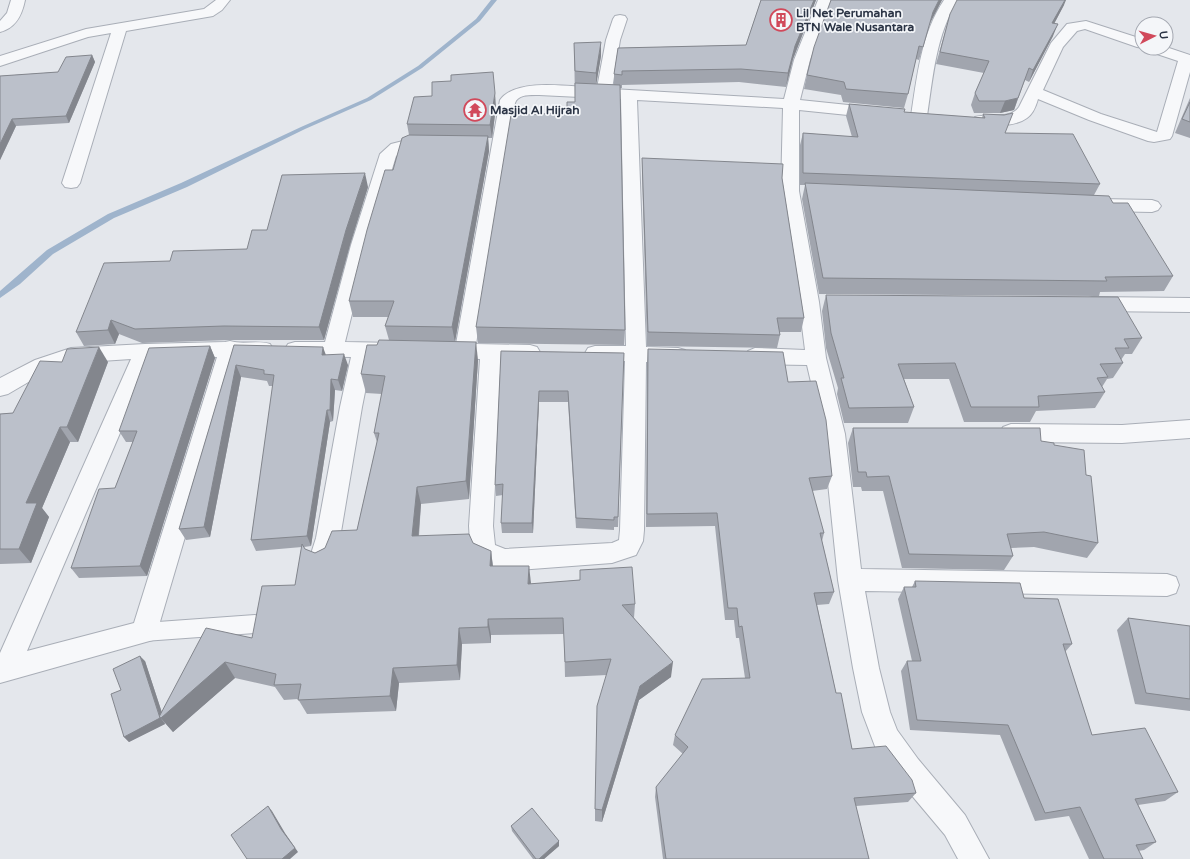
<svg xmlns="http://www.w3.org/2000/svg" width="1190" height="859" font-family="'Varela Round',sans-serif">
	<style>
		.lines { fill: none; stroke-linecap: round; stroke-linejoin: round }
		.stream { fill: #9fb4cc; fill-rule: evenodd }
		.service-casing { stroke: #a9aeb7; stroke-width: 2 }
		.minor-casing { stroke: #a9aeb7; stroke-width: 2 }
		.service { fill: #f7f8fa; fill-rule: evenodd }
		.minor { fill: #f7f8fa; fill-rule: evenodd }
		.wall { fill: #a1a5ae }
		.shaded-wall { fill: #83868d }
		.building { fill: #bbc0ca; stroke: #83868d }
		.labels { text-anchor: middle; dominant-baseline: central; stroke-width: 3.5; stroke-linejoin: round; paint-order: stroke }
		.far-poi-label { font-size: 12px; font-weight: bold; fill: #2b3445; stroke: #f4f6f9; text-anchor: start }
	</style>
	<rect width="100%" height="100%" fill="#e4e7ec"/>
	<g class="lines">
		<!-- stream -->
		<polygon class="stream" points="491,0 497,0 480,21 422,68 371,100 305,129 187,187 114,218 53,254 20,284 0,298 0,291 47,250 108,214 181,183 301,127 367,98 418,66 476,19"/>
		<!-- service casing -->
		<g class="service-casing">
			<polygon id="service" points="255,615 262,618 265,624 262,630 255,633 144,641 137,638 134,632 137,626 144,623"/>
		</g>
		<!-- minor casing -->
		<g class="minor-casing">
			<g id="minor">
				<path d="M11,0H25C22,15 16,28 0,32V21L7,13Z"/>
				<polygon points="216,0 230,0 222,10 213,16 126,31 80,183 77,187 71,188 65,187 62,183 111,33 88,37 0,66 0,56 86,29 204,9"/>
				<path d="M818,0H832L810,60L800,100L877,108L883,110L885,113L883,116L877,118L799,110V191L819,302L826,358L845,434L861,569L1167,574L1176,577L1179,585L1176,593L1167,596L865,591L879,668L890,712L897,730L918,759L965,815L989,859H958L945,835L898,779L876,749L862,712L853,668L838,580L823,434L807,365L755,364L748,361L745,356L748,351L755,348L805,350L799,302L781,191L783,108L637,100L646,347L678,348L685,350L688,355L685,360L678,362H646L644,530L643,541L636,555L612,563L503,571L477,559L470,542L469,526L480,359L451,358L444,356L441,351L444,346L456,344L500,100C516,77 572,87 597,88L606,40L613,19L615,16L620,15L625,16L627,19L620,40L612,89L784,99L794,60ZM539,95L621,99L626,346H595L588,348L585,353L588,358L595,360L625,361L620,530L619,540L612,543L505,549L495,545L493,526L501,359H530L537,357L540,352L537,347L530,345L476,344L515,103C518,94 531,95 539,95Z"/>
				<path d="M944,0H958C936,34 933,77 927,116L925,119L919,121L913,119L911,116C917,77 921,34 944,0Z"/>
				<path d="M1086,21L1142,39V48H1144L1137,47L1085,29L1077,31L1063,47L1043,90L1101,114L1157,132L1178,61L1148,51L1146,48L1166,47L1190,55V72L1172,136L1170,139L1154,142L1148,141L1089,120L1038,99C1036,106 1033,114 1027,118C1015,127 989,127 975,123L973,120L975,117C989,113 1010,120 1019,107L1051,43L1067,24Z"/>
				<polygon points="407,140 428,140 434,141 436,145 434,149 405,151 396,156 369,245 345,342 397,343 404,345 407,350 404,355 397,357 372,357 362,407 340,538 331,564 322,568 313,564 310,557 316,538 340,407 351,357 295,356 288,354 285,349 288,344 295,342 325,342 351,245 380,154 391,144"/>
				<polygon points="1101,199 1152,200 1158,202 1161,206 1158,210 1152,212 1101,211 1095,209 1092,205 1095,201"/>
				<polygon points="1092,297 1190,298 1190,312 1092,311 1085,309 1082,304 1085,299"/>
				<path d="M230,341C243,345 257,340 270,344L273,349L270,354L263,356L238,357L157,632L153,640L0,683V653L131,359L71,363L49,370L8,394L0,396V378L35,360L71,348L145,344L225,342ZM217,357L134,623L27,651L152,358Z"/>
				<polygon points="1190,420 1190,438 1122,443 1011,442 1003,439 1000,433 1003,427 1011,424 1122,425"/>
			</g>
		</g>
		<!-- service -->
		<use href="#service" class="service"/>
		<!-- minor -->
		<use href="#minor" class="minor"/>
	</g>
	<!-- wall -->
	<g class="wall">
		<polygon points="761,0 816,0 793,59 786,87 739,82 622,85 622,88 620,88 625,330 624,345 478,343 476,327 567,113 575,102 574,43 601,56 596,84 614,85 614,74 618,48 746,45"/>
		<polygon points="831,0 942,0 929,25 919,60 916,59 908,94 904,108 843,102 841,95 804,89 807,75"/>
		<polygon points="1064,5 1054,24 1053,36 1029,82 1025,80 1014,110 1000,113 974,113 971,105 975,93 984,73 936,64 950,14"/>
		<polygon points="92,55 95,62 69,123 16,126 0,160 0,76 58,72"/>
		<polygon points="1190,98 1190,138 1175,133"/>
		<polygon points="849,104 904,112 982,118 983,114 1005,133 1100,184 1094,195 1113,203 1173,276 1164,291 1100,292 1099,296 819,294 802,199 805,185 800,185 800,145 803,133 852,137 846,116"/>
		<polygon points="496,107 492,138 488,138 489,151 455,341 478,360 469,499 421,504 419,536 473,543 491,551 493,566 531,584 580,580 580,570 635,604 634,618 671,677 639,700 602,822 595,821 595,809 607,675 565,677 564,634 491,635 491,643 462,644 460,680 399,683 396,711 307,714 298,699 284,700 275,687 235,678 173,732 165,723 165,724 129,742 124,737 121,690 145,661 162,713 252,638 295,585 302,547 256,551 251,540 273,386 269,386 267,381 241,377 210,537 186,540 179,529 234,345 326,355 348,365 342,391 335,390 333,421 330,422 311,546 304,547 305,549 315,553 325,548 357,530 377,442 374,433 382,394 366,393 361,374 377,345 389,340 385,326 388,317 353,317 349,301 393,170 409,135 407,124"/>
		<polygon points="642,158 782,178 804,318 801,332 780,332 780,335 777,348 647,346 642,172"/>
		<polygon points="368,187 350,245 324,340 230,340 142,343 119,334 115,344 84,346 76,332 170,261 247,249 267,230"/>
		<polygon points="826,295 1142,338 1132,354 1125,354 1121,360 1123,363 1113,378 1107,379 1102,387 1105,392 1095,408 1036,411 1030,422 964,422 949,379 904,379 914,407 908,423 844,423 837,394 838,388 826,348 822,311"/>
		<polygon points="210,346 215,358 147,576 79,578 71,568 115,488 133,442 126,442 119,431"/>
		<polygon points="648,349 788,382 832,476 827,489 812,491 824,533 822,541 834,592 829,604 817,605 836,693 852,749 916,793 908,802 856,806 869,859 663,859 655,797 656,787 683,754 673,745 675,735 745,678 739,638 736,638 734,620 725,620 715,526 646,527 647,364"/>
		<polygon points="501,351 624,353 618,527 614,527 614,530 576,528 568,402 539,402 533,533 502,533 501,523 503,495 496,496 495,485"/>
		<polygon points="108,362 78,442 70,442 42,508 49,517 31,563 0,564 0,414 13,413"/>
		<polygon points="853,428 1041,441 1054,445 1086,475 1098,543 1087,558 1034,547 1011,548 1013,556 1004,570 902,568 883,491 862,491 861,487 853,487 848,443"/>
		<polygon points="915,581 1024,598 1072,644 1065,652 1092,735 1178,792 1165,801 1138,805 1156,842 1144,850 1138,851 1143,859 1089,859 1069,816 1035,821 1000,735 910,730 901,671 907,661 912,661 898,599 904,587 912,587"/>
		<polygon points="1128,618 1190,628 1190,711 1135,704 1117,630"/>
		<polygon points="511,826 559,846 544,859 533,859 512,831"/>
	</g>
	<!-- shaded-wall -->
	<g class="shaded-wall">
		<polygon points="814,0 816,0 793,59 786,87 788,73 795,46"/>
		<polygon points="939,0 942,0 929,25 919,60 933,12"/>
		<polygon points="1065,0 1066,0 1064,5 1048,35 1052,23"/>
		<polygon points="1058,24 1053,36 1029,82 1033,70"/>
		<polygon points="601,42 601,56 596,86 596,73"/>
		<polygon points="92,55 95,62 69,123 66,116"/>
		<polygon points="495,93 496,107 492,138 490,125"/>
		<polygon points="1018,98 1014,110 1000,113 1005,101"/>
		<polygon points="12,119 16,126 0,160 0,144"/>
		<polygon points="488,136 489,151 455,342 452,327"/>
		<polygon points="365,173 368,187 350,245 324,340 319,327 346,230"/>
		<polygon points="111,320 119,334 115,344 108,330"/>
		<polygon points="476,342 478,360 469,499 466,481"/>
		<polygon points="210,346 215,358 147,576 140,566"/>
		<polygon points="99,347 108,362 78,442 67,427"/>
		<polygon points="323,347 327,358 322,355"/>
		<polygon points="344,354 348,365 342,391 338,380"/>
		<polygon points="236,365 241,377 210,537 204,527"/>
		<polygon points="331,379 335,390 333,421 330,410"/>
		<polygon points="539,391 539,402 533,533 532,523"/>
		<polygon points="327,410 330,422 311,546 307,536"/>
		<polygon points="60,427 70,442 42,508 49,517 31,563 19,549 26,503"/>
		<polygon points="417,487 421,504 417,553 412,536"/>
		<polygon points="491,551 493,568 490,566"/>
		<polygon points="529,566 531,583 530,600 528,584"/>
		<polygon points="488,619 491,635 491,643 488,627"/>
		<polygon points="459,628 462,644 460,680 457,665"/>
		<polygon points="140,656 145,661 163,716 225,662 235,678 173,732 160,717"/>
		<polygon points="673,662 671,677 639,700 602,822 602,810 640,686"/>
		<polygon points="393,668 399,683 396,711 390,696"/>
		<polygon points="160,717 165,724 129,742 124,737"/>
		<polygon points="268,806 272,811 285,833 298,852 290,859 282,859 281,829"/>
		<polygon points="559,841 559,846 544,859 539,859"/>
	</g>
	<!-- building -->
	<g class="building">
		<polygon points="761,0 814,0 795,46 788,73 741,69 622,71 622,75 614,74 618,48 746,45"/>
		<polygon points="831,0 939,0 933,12 923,47 919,46 908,94 846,89 844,82 807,75 814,47"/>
		<polygon points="957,0 1065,0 1052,23 1058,24 1033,70 1029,68 1018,98 1005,101 979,101 975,93 989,61 940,52 950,14"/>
		<polygon points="601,42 596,73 575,71 574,43"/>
		<polygon points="92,55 66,116 12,119 0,144 0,76 58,72 66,57"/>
		<polygon points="493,72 495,93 490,125 407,124 414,97 432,96 432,82 451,81 451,75"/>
		<polygon points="575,83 620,85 625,330 476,327 511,115 567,113 567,102 575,102"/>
		<polygon points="1190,102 1190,122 1182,119"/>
		<polygon points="849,104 905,109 904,112 985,118 983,114 1004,115 1013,113 1005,133 1073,134 1100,184 803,173 803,133 858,137"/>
		<polygon points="409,135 488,136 452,327 385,326 394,301 349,301 367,230 385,170 393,170 402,138"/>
		<polygon points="642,158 783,164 782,178 804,318 777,318 780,335 648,332"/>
		<polygon points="365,173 346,230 319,327 224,326 135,329 111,320 108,330 76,332 104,263 170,261 173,251 247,249 252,230 267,230 282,175"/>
		<polygon points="805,183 1109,196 1113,203 1128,203 1173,276 1105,277 1107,281 823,278"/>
		<polygon points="826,295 1118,297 1142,338 1124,339 1129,348 1115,348 1123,363 1100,364 1108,377 1097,378 1105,392 1038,396 1039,407 971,407 955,363 898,364 914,407 849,408 841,378 844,378 831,333"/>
		<polygon points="379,340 476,342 466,481 417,487 412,536 469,534 473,543 491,551 490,566 529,566 528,584 580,580 580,570 632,567 635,604 622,605 673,662 640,686 602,810 595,809 597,706 611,659 565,662 563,618 488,619 488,627 459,628 457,665 393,668 390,696 298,700 301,684 274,685 276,674 225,662 161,718 159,717 206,628 252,638 262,586 295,585 302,544 305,549 315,553 325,548 332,531 357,530 379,433 374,433 385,376 361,374 367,345 377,345"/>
		<polygon points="234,345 323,347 322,355 344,354 338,380 331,379 330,410 327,410 307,536 251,540 274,375 264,374 264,370 236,365 204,527 179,529"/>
		<polygon points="210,346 140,566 71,568 99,489 115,488 137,431 119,431 149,348"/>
		<polygon points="99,347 67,427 60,427 26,503 37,503 19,549 0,549 0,414 13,413 40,361 62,362 67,349"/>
		<polygon points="648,349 783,352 788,382 816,381 826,420 832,476 809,478 824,533 820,533 834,592 814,593 836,693 841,693 852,749 886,746 912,780 916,793 854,798 869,859 666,859 656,787 688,747 675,735 702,679 750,678 742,626 739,627 737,608 728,608 717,513 647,514"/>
		<polygon points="501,351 624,353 618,517 614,517 614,520 576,518 568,391 539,391 532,523 501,523 503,484 495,485"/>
		<polygon points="853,428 1040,428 1041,441 1054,443 1054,445 1084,450 1086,475 1091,476 1098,543 1044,532 1007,534 1013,556 909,554 889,476 867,477 866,472 858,472"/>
		<polygon points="915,581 1020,583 1024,598 1058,599 1072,644 1063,644 1092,735 1145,728 1178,792 1135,799 1156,842 1136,845 1143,859 1104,859 1080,807 1045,813 1008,725 917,720 907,661 921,661 904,587 916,587"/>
		<polygon points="1128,618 1190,626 1190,699 1146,693"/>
		<polygon points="140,656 160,718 124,737 111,694 121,690 113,669"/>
		<polygon points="268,806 281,829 295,848 282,859 247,859 231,835"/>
		<polygon points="532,808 559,841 539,859 536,859 511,826"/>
	</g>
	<!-- icons -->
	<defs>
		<g id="building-ring" transform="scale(1.15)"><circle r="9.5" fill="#f4f6f9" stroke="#d1495b" stroke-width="1.5"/><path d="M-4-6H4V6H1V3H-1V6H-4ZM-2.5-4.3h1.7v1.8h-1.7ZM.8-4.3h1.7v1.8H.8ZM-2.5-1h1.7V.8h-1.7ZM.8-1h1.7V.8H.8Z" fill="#d1495b"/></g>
		<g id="temple-ring" transform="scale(1.15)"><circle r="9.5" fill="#f4f6f9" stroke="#d1495b" stroke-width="1.5"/><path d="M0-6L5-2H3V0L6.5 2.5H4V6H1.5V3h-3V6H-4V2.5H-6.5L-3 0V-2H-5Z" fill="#d1495b"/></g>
	</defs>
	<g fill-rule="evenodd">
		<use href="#building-ring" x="781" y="20"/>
		<use href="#temple-ring" x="475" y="110"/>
	</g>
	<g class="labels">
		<!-- far-poi labels -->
		<g class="far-poi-label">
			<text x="796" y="13">Lil Net Perumahan<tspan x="796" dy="14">BTN Wale Nusantara</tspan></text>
			<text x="490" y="110">Masjid Al Hijrah</text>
		</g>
	</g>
	<!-- north arrow -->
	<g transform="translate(1154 36) rotate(84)"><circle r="19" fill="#f4f6f9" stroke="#a4a8b1"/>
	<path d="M0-3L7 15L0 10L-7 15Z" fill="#d1495b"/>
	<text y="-6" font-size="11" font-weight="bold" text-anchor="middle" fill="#2b3445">U</text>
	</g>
</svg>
